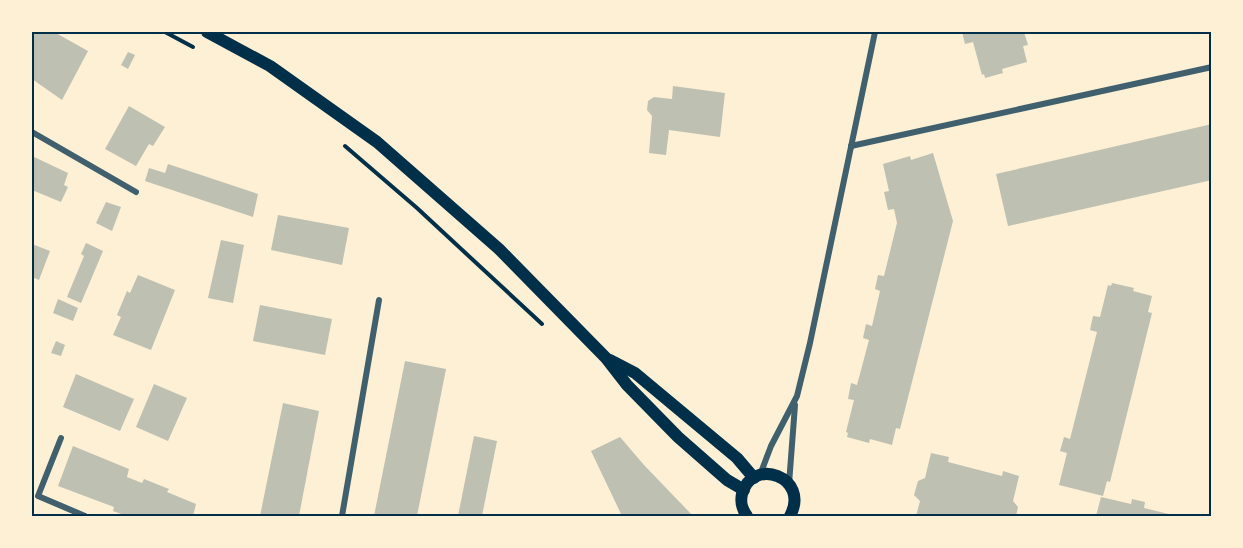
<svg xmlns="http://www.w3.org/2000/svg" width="1243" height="548" font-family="'Fira Sans Condensed',sans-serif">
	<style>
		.building { fill: #bec0b2 }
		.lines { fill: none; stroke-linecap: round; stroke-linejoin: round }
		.path { stroke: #003049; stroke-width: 4 }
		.minor { stroke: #3f606c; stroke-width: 6 }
		.secondary { stroke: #003049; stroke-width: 12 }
		.neatline { fill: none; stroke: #003049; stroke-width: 2 }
	</style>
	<rect width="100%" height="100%" fill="#fdf0d5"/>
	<!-- building -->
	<g class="building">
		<polygon points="32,32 54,32 88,51 62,100 32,79"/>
		<polygon points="962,32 1024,32 1028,45 1023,46 1027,62 1002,69 1003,73 985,78 984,74 982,75 973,42 965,44"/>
		<polygon points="128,52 135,55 128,69 121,65"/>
		<polygon points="673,86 725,93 720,137 669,130 666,155 649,153 652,116 647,110 648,101 654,97 672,99"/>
		<polygon points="129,106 165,127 153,146 149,144 136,166 105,149"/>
		<polygon points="1212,124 1212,180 1008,226 996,174"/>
		<polygon points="933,153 953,221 900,429 896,428 892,445 870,439 869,443 847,437 848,433 846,432 854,400 848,399 851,383 857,385 869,340 863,338 866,324 872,326 880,291 875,289 878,275 884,276 897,223 894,209 888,210 884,192 889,191 883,164 910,156 911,160"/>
		<polygon points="32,156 68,173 64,185 68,187 61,202 32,190"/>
		<polygon points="168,164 258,194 253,217 145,181 149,168 165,173"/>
		<polygon points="106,202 121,207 112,231 96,223"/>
		<polygon points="278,215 349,228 342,265 271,250"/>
		<polygon points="221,240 244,245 233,303 208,298"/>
		<polygon points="86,243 103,251 81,303 67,297 84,256 81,254"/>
		<polygon points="32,244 50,251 39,280 32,277"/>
		<polygon points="138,275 175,290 151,350 113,335 121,317 117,315 127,291 130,293"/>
		<polygon points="1112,283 1134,288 1133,291 1152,296 1148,312 1152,313 1110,482 1107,481 1103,496 1059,485 1067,453 1060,451 1064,437 1070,439 1097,332 1090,330 1093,316 1100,317 1108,285 1111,286"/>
		<polygon points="58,299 78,308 73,321 53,313"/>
		<polygon points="260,305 332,319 325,355 253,341"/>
		<polygon points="56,341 65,345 61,356 51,353"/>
		<polygon points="405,361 446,369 417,516 374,516"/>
		<polygon points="76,374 134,399 120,431 63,407"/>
		<polygon points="154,384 187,398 168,441 136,427"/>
		<polygon points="283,403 319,411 299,516 260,516"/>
		<polygon points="474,436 497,441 482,516 458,516"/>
		<polygon points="620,437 644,465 693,516 622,516 591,451"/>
		<polygon points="73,446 129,469 127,477 142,483 144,479 169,489 167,492 196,504 193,516 127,516 113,511 114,507 58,486"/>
		<polygon points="931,453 949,457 948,462 1002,476 1003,471 1019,476 1013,501 1018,507 1016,516 916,516 920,501 914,495 918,481 925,478"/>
		<polygon points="1101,497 1131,504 1132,499 1145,502 1144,508 1177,516 1096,516"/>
	</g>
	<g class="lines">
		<!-- path -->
		<g class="path">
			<polyline points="165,32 193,47"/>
			<polyline points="345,146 417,208 542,324"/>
		</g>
		<!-- minor -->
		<g class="minor">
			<polyline points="32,132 136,192"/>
			<polyline points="851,146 1212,67"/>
			<polyline points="61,438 38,496 85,516"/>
			<polyline points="760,475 771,446 797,396 810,343 875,32"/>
			<polyline points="789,484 795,405"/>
			<polyline points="342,516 379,300"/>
		</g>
		<!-- secondary -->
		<g class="secondary">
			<polyline points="207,32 270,66 377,142 499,249 606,358 627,385 678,437 727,480 744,490"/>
			<polyline points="610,360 635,373 737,458 754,478"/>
			<path d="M747,516C742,509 740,503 742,494C752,456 811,477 790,516"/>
		</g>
	</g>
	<!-- border -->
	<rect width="1243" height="548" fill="none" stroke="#fdf0d5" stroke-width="66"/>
	<rect x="33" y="33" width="1177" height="482" class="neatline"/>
</svg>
